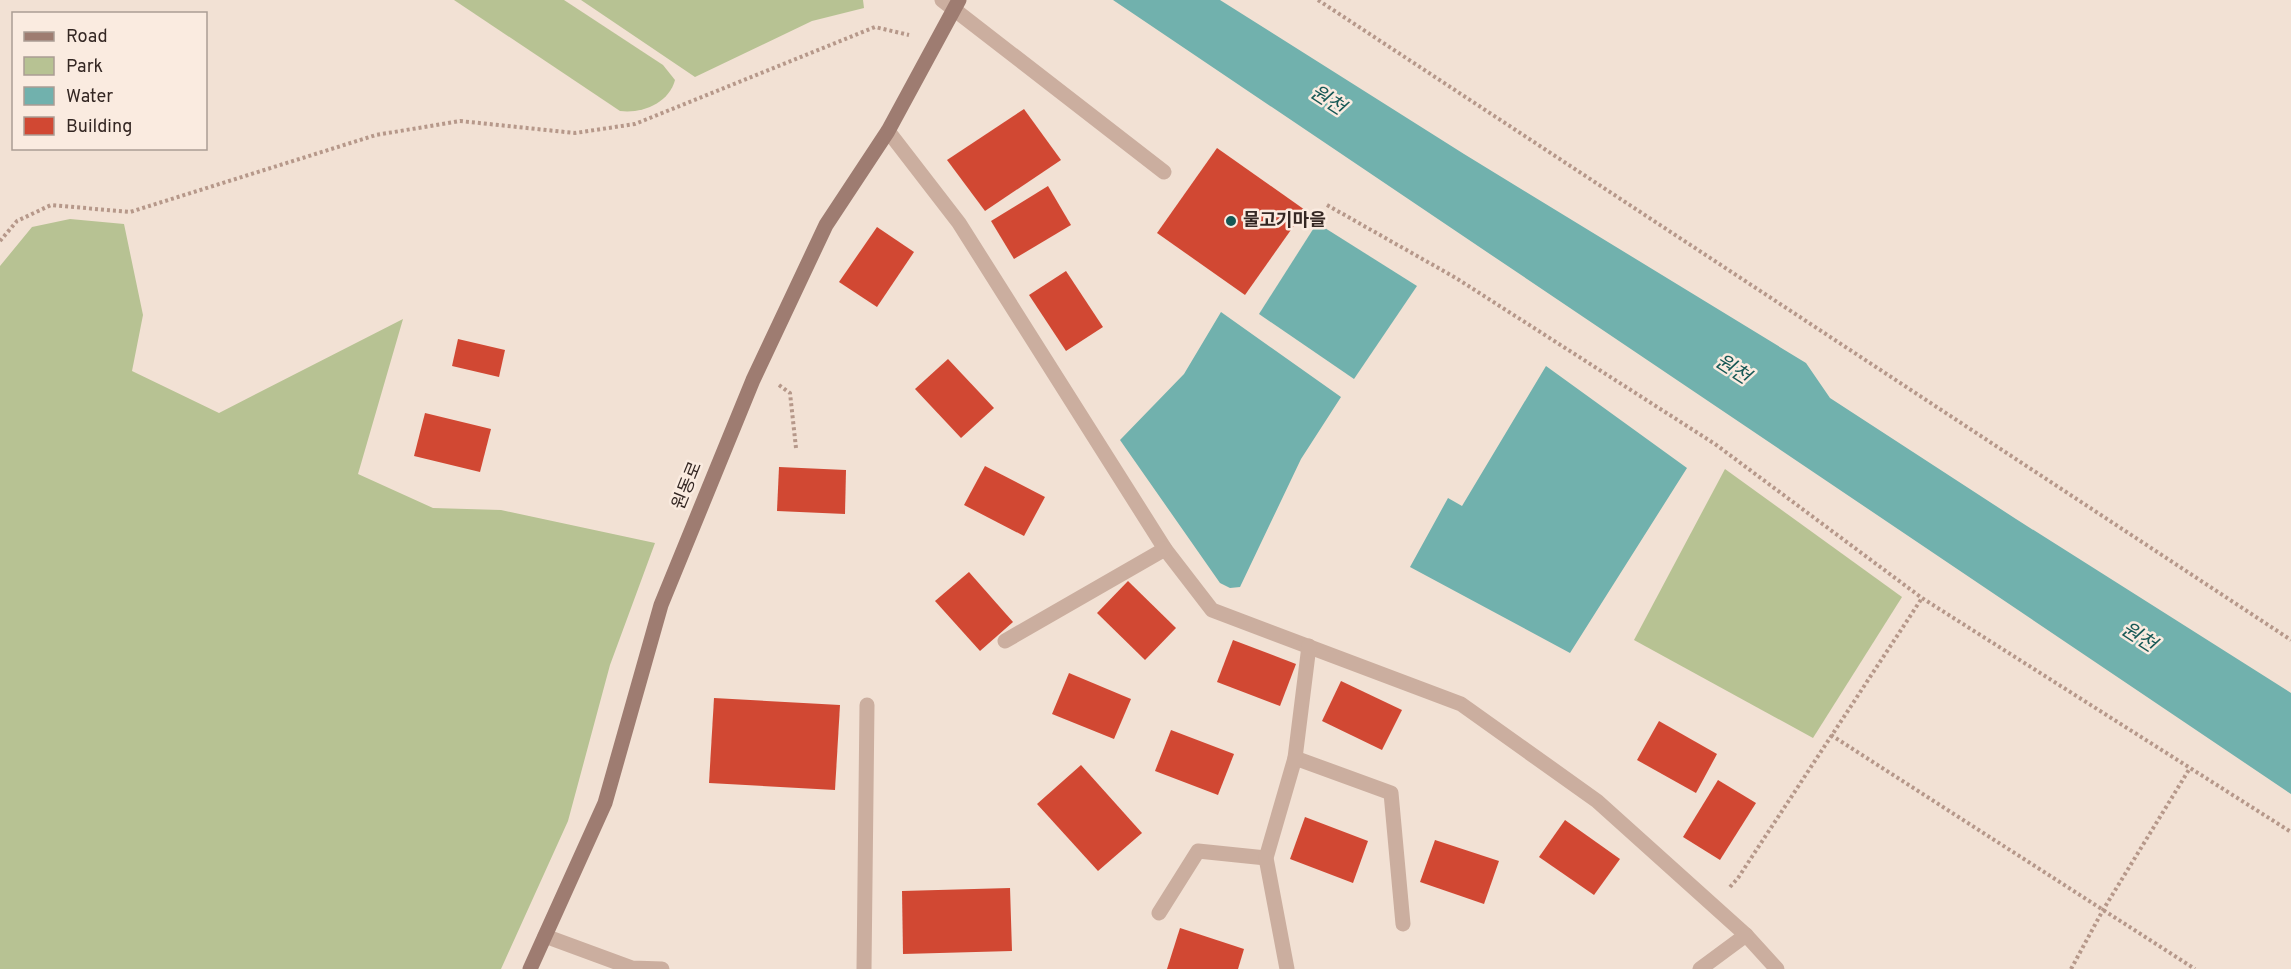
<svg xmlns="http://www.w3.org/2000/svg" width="2291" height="969" font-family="Overpass,'Noto Sans KR',sans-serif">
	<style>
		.green { fill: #b7c293 }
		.water { fill: #71b1ad }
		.building { fill: #d14833 }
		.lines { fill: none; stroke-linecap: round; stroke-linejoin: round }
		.path { stroke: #b6988a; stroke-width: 4; stroke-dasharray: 3 3; stroke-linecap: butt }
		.lane { stroke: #cbae9f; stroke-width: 15 }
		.street { stroke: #cbae9f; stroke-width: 15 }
		.secondary { stroke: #9e7c71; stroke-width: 15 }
		.poi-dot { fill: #165855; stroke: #faebe0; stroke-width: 2 }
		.labels { text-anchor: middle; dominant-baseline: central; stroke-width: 5; stroke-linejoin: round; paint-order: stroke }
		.poi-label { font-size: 18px; font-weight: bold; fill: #342723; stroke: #faebe0; text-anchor: start }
		.street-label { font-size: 18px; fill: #342723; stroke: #faebe0 }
		.water-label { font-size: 20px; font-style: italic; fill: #165855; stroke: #faebe0 }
	</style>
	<rect width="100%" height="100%" fill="#f2e1d4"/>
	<!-- green -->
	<g class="green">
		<path d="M454,0H564L663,65L675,80C669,103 642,114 620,111Z"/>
		<polygon points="581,0 863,0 864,8 812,21 695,77"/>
		<polygon points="70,219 124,224 143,315 132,371 219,413 403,319 358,474 433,508 501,510 655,543 610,665 568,821 501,969 0,969 0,266 32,227"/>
		<polygon points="1725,469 1902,597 1813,738 1634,640"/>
	</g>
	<!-- water -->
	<g class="water">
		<polygon points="1113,0 1220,0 1464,154 1806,363 1830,398 2016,519 2291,693 2291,794"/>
		<polygon points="1317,223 1417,286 1354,379 1259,314"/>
		<polygon points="1221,312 1341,397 1301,459 1240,587 1230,588 1220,583 1120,440 1184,374"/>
		<polygon points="1546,366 1687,468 1570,653 1410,567 1448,498 1462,506"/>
	</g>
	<!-- building -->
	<g class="building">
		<polygon points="1024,109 1061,160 985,211 947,160"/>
		<polygon points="1217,148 1305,210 1245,295 1157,233"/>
		<polygon points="1048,186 1071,225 1014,259 991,221"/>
		<polygon points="877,227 914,252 877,307 839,282"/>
		<polygon points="1066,271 1103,327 1066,351 1029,295"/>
		<polygon points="458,339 505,350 499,377 452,366"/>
		<polygon points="948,359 994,408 961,438 915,389"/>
		<polygon points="425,413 491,429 480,472 414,456"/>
		<polygon points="985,466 1045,497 1024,536 964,505"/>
		<polygon points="779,467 846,470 845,514 777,511"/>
		<polygon points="969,572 1013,622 980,651 935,601"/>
		<polygon points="1128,581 1176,628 1145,660 1097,613"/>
		<polygon points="1233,640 1296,664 1280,706 1217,682"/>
		<polygon points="1069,673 1131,699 1114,739 1052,714"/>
		<polygon points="1341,681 1402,710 1382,750 1322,721"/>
		<polygon points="714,698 840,705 835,790 709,783"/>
		<polygon points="1659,721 1717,754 1696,793 1637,760"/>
		<polygon points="1171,730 1234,754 1218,795 1155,771"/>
		<polygon points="1081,765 1142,833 1098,871 1037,804"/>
		<polygon points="1718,780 1756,803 1720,860 1683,837"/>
		<polygon points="1305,817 1368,841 1353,883 1290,859"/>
		<polygon points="1565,820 1620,859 1594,895 1539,857"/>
		<polygon points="1435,840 1499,861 1484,904 1420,882"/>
		<polygon points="1010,888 1012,951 903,954 902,891"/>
		<polygon points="1180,928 1244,949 1238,969 1167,969"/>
	</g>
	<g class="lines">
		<!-- path -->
		<g class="path">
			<polyline points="1318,0 2291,640"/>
			<polyline points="1327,205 1456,278 1715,444 1922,598 2291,832"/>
			<polyline points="0,241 17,221 51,205 130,212 376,135 460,121 575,133 635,124 875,27 909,35"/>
			<polyline points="779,385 790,393 796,448"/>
			<polyline points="1831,735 2195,969"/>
			<polyline points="1730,887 1738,878 1922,598"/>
			<polyline points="2071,969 2103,910 2190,768"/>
		</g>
		<!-- lane -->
		<g class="lane">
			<polyline points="942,0 1164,172"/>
			<polyline points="888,131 959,223 1165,549 1212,610 1461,704 1597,801 1746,935 1777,969"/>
			<polyline points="1005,641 1165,549"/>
			<polyline points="1295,758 1391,793 1403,924"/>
			<polyline points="1159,913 1198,851 1266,858"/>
			<polyline points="1287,969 1266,858 1295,758 1309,646"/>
			<polyline points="1700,969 1746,935"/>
		</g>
		<!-- street -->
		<g class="street">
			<polyline points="545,936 632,968 662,969"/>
			<polyline points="864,969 867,705"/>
		</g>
		<!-- secondary -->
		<polyline class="secondary" points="530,969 605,803 661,605 753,380 826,225 888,131 959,0"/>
	</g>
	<!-- markers -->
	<circle class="poi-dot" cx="1231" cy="221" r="6"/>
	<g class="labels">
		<!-- poi labels -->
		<g class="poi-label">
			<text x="1243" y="221">물고기마을</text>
		</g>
		<!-- street labels -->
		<g class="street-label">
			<text transform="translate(688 486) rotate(-68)">원동로</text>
		</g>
		<!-- water labels -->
		<g class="water-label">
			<text transform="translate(1327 101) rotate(33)">원천</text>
			<text transform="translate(1732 370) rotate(33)">원천</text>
			<text transform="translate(2138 638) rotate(33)">원천</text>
		</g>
	</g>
	<!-- legend -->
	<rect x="12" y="12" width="195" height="138" fill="#faebe0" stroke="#ab9d94" stroke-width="1.5"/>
	<rect x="24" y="32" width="30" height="9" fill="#9e7c71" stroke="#ab9d94" stroke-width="1.5"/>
	<text x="66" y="42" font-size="18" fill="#342723">Road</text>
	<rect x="24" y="57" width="30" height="18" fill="#b7c293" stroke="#ab9d94" stroke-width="1.5"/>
	<text x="66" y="72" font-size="18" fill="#342723">Park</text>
	<rect x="24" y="87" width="30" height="18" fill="#71b1ad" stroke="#ab9d94" stroke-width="1.5"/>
	<text x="66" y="102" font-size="18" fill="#342723">Water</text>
	<rect x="24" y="117" width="30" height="18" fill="#d14833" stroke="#ab9d94" stroke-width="1.5"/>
	<text x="66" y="132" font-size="18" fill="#342723">Building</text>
</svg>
